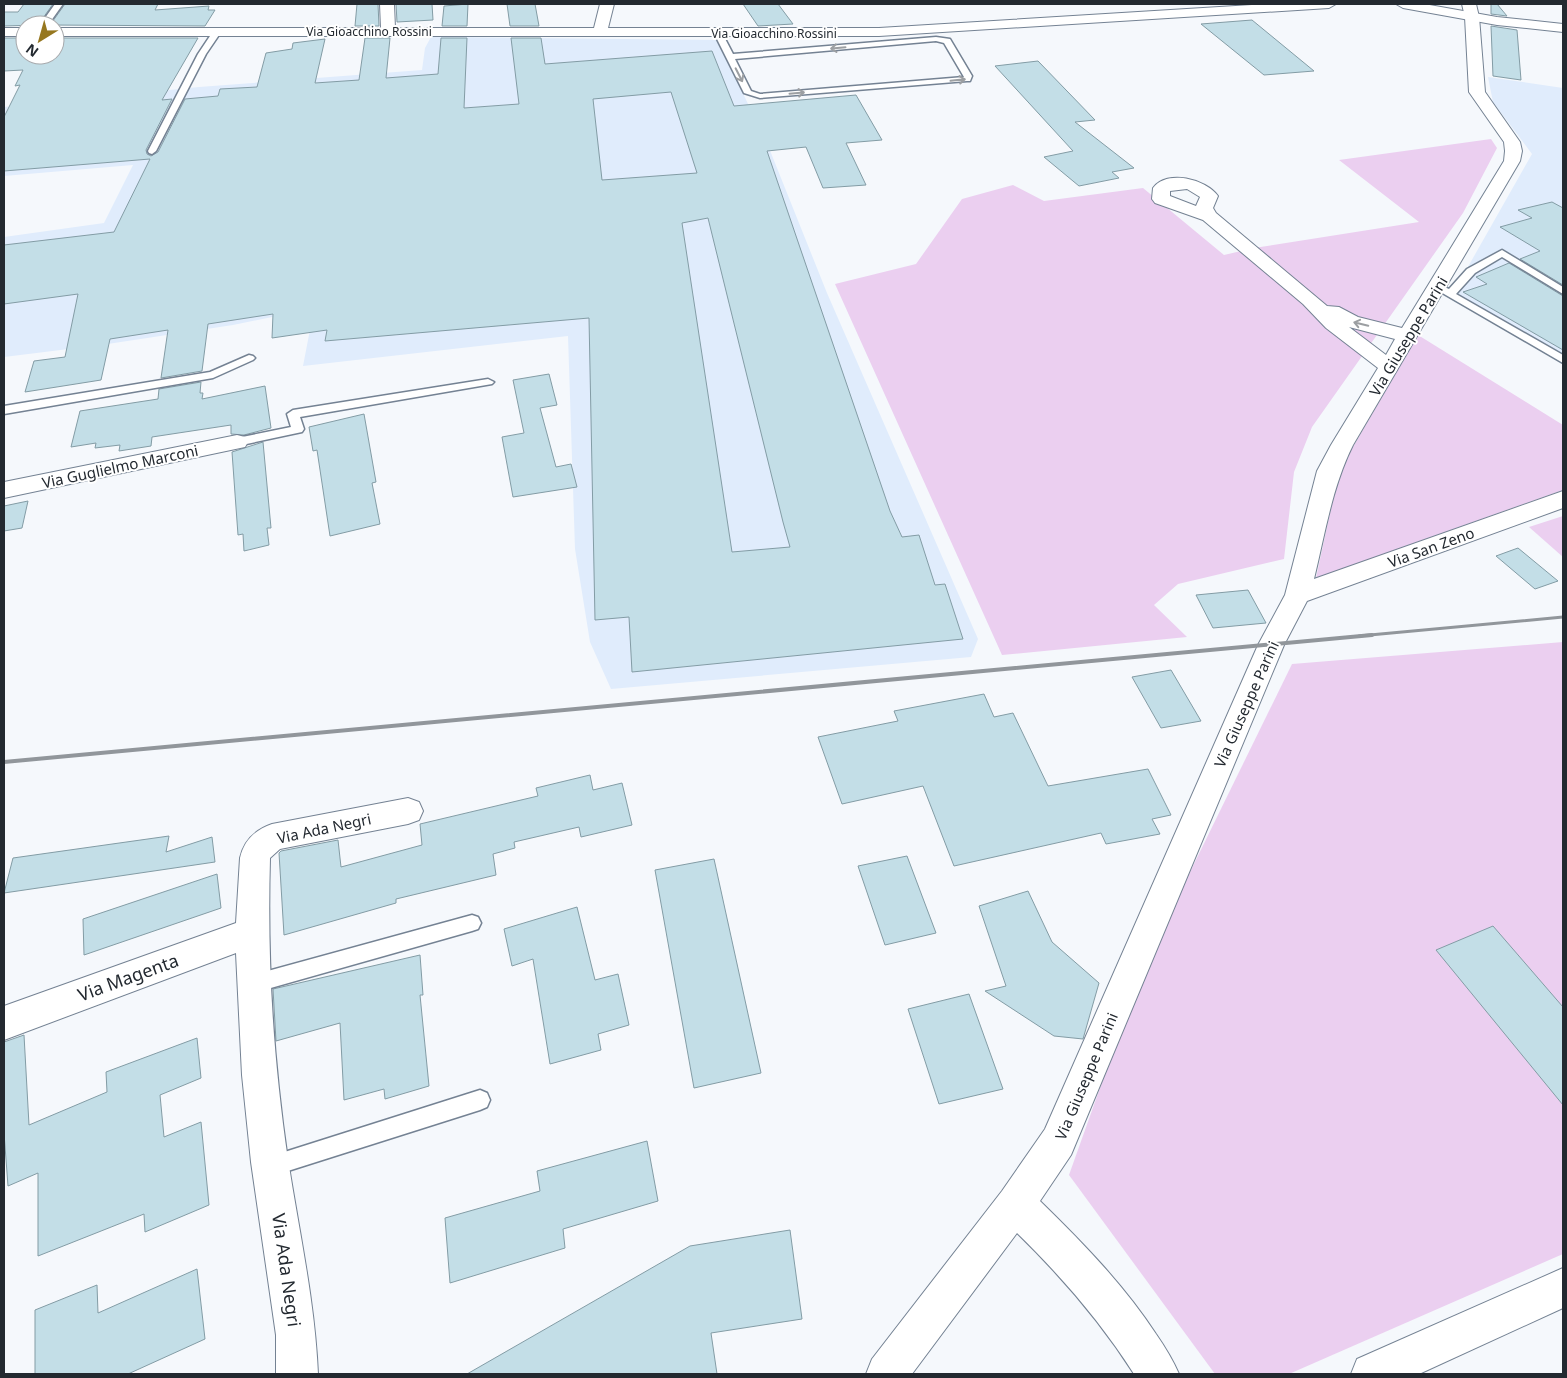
<svg xmlns="http://www.w3.org/2000/svg" width="1567" height="1378" font-family="'Noto Sans',sans-serif">
	<style>
		.built { fill: #e0ecfc }
		.green { fill: #ebcff0 }
		.building { fill: #c3dee7; stroke: #839ca5; fill-rule: evenodd }
		.lines { fill: none; stroke-linecap: round; stroke-linejoin: round }
		.lane-casing { stroke: #748293; stroke-width: 3 }
		.street-casing { stroke: #748293; stroke-width: 2 }
		.secondary-casing { stroke: #748293; stroke-width: 2 }
		.lane { fill: #fff; fill-rule: evenodd }
		.street { fill: #fff; fill-rule: evenodd }
		.secondary { fill: #fff; fill-rule: evenodd }
		.rail-far1 { stroke: #91969b; stroke-width: 3 }
		.rail { stroke: #91969b; stroke-width: 4 }
		.oneway { stroke: #9c9fa2 }
		.labels { text-anchor: middle; dominant-baseline: central; stroke-width: 4; stroke-linejoin: round; paint-order: stroke }
		.far-street-label { font-size: 12px; fill: #232930; stroke: #fff }
		.street-label { font-size: 15px; fill: #232930; stroke: #fff }
		.near-street-label { font-size: 18px; fill: #232930; stroke: #fff }
	</style>
	<rect width="100%" height="100%" fill="#f5f8fc"/>
	<!-- built -->
	<g class="built">
		<polygon points="431,37 718,40 771,153 827,293 978,639 971,657 611,689 590,642 575,549 568,336 303,366 313,314 311,309 233,325 101,345 4,357 4,237 104,223 133,165 4,176 4,107 199,87 422,70 425,48"/>
		<polygon points="1488,77 1563,88 1563,363 1452,295 1532,154 1493,102"/>
	</g>
	<!-- green -->
	<g class="green">
		<polygon points="1491,139 1497,148 1463,213 1312,427 1294,472 1284,559 1178,584 1154,605 1187,637 1002,655 835,284 916,264 962,199 1013,185 1044,201 1143,188 1224,255 1254,248 1419,222 1339,160"/>
		<polygon points="1418,335 1563,425 1563,490 1316,578 1339,471"/>
		<polygon points="1563,516 1563,557 1529,527"/>
		<polygon points="1563,642 1563,1254 1289,1374 1215,1374 1069,1175 1142,970 1292,664"/>
	</g>
	<!-- building -->
	<g class="building">
		<polygon points="24,4 53,4 38,25 4,26 4,12 18,12"/>
		<polygon points="65,4 158,4 155,10 209,6 208,10 215,10 205,26 50,25"/>
		<polygon points="357,4 378,4 379,26 355,26"/>
		<polygon points="396,4 432,4 433,20 397,22"/>
		<polygon points="468,4 467,26 442,26 444,6"/>
		<polygon points="507,4 535,4 539,26 510,26"/>
		<polygon points="743,4 778,4 793,24 758,26"/>
		<polygon points="1491,4 1497,4 1507,16 1491,14"/>
		<polygon points="1252,20 1314,71 1264,75 1201,24"/>
		<polygon points="1491,26 1517,30 1521,80 1493,76"/>
		<path d="M4,38H25V55H55V38H198L162,100L172,99L146,150L147,154L151,156L158,152L185,99L218,96L220,89L257,87L266,53L292,49L293,43L325,39L315,83L359,80L365,38H390L386,78L438,74L441,38H467L464,108L519,104L511,38H541L545,64L712,51L734,106L856,95L882,140L846,143L866,185L823,188L806,147L767,151L890,511L902,537L919,535L935,585L945,584L963,639L632,672L629,617L595,620L589,318L325,341L327,330L272,338L273,314L208,324L202,371L161,378L168,330L110,339L101,380L25,392L34,361L65,357L78,294L4,304V245L114,232L150,159L4,171V117L20,85L15,86L23,70L4,71ZM671,92L697,173L602,180L593,99ZM708,218L783,522L790,547L732,552L682,223Z"/>
		<polygon points="1038,61 1095,120 1075,122 1134,168 1112,172 1119,178 1079,186 1044,157 1073,151 995,66"/>
		<polygon points="1552,202 1563,208 1563,285 1520,259 1540,251 1500,227 1532,218 1518,210"/>
		<polygon points="1509,263 1563,296 1563,350 1463,292 1487,284 1476,277"/>
		<polygon points="549,374 557,405 540,408 556,467 571,464 577,487 513,497 502,437 524,433 513,380"/>
		<polygon points="201,382 200,393 203,393 202,399 265,386 271,428 244,435 231,434 231,425 152,437 151,446 119,451 120,445 95,448 96,443 71,447 80,411 158,399 159,389"/>
		<polygon points="364,414 376,482 372,483 380,524 330,536 317,450 313,451 309,427"/>
		<polygon points="263,442 271,528 267,528 269,545 244,551 243,534 238,535 232,452"/>
		<polygon points="28,501 22,528 4,531 4,506"/>
		<polygon points="1518,548 1558,581 1535,589 1496,556"/>
		<polygon points="1248,590 1266,623 1213,628 1196,595"/>
		<polygon points="1171,670 1201,721 1161,728 1132,677"/>
		<polygon points="984,694 994,717 1013,713 1048,786 1148,769 1171,815 1152,819 1160,834 1106,844 1101,833 954,866 923,786 842,804 818,737 898,721 894,711"/>
		<polygon points="590,775 593,790 622,783 632,825 581,837 579,827 514,842 515,848 493,854 496,875 396,899 396,903 284,935 279,853 281,851 338,840 341,867 422,845 420,824 538,796 536,788"/>
		<polygon points="169,836 166,852 212,837 215,862 4,893 13,858"/>
		<polygon points="907,856 936,933 885,945 858,866"/>
		<polygon points="714,859 761,1073 694,1088 655,870"/>
		<polygon points="217,874 221,908 84,955 83,919"/>
		<polygon points="1028,891 1052,942 1099,983 1083,1039 1054,1036 985,991 1006,986 979,906"/>
		<polygon points="577,907 595,980 618,974 629,1025 598,1034 601,1050 550,1064 533,959 512,966 504,929"/>
		<polygon points="1493,926 1563,1007 1563,1105 1436,950"/>
		<polygon points="420,955 423,995 420,995 429,1086 385,1099 384,1089 344,1100 340,1023 276,1041 273,989"/>
		<polygon points="969,994 1003,1089 939,1104 908,1009"/>
		<polygon points="24,1035 29,1125 107,1092 106,1072 197,1038 201,1078 160,1095 164,1137 201,1122 209,1205 145,1232 144,1214 38,1256 38,1173 8,1186 4,1133 4,1042"/>
		<polygon points="647,1141 658,1201 563,1229 565,1248 450,1283 445,1218 540,1191 537,1171"/>
		<polygon points="790,1230 802,1319 711,1333 717,1374 467,1374 690,1246"/>
		<polygon points="197,1269 205,1339 128,1374 35,1374 35,1310 97,1285 98,1313"/>
	</g>
	<g class="lines">
		<!-- lane casing -->
		<g class="lane-casing">
			<g id="lane">
				<polygon points="55,4 63,4 48,25 40,25"/>
				<polygon points="214,30 221,32 206,54 156,151 152,154 149,153 148,151 198,54"/>
				<path d="M715,31H721L733,54L936,37L950,39L972,76L970,81H967L760,98L744,93L714,33ZM936,41L944,43L964,77L760,94L751,91L735,59Z"/>
				<polygon points="1502,250 1563,287 1563,294 1502,257 1475,273 1456,294 1563,355 1563,363 1432,287 1437,284 1449,289 1467,269"/>
				<polygon points="249,355 253,356 255,358 253,360 213,378 4,414 4,406 210,372"/>
				<polygon points="488,379 494,382 492,384 300,417 304,429 302,432 237,446 231,442 237,438 291,427 287,414 293,410"/>
				<polygon points="472,915 478,917 481,923 478,929 472,931 253,993 247,990 244,984 247,978 253,975"/>
				<polygon points="480,1090 487,1093 490,1100 487,1107 480,1110 272,1176 265,1173 262,1166 265,1159 272,1156"/>
			</g>
		</g>
		<!-- street casing -->
		<g class="street-casing">
			<g id="street">
				<polygon points="380,4 394,4 395,28 594,28 600,4 614,4 608,28 879,28 1268,4 1336,4 1329,8 879,36 55,36 55,28 381,28"/>
				<path d="M1462,4H1476L1479,17L1485,92L1520,142L1522,151L1520,161L1353,445C1332,487 1325,534 1314,579L1563,491V508L1307,601L1284,645L1071,1155L1040,1201C1082,1242 1124,1285 1156,1334C1165,1347 1173,1360 1179,1374H1134C1101,1322 1061,1276 1017,1233L912,1374H866L872,1359L1002,1191L1045,1129L1258,645L1285,595L1317,471L1331,445L1378,368L1326,328L1303,304L1203,220L1155,203L1152,199L1153,188C1167,169 1206,179 1218,196L1213,208L1216,213L1327,306L1339,307L1358,317L1402,328L1504,161L1505,151L1504,142L1469,92L1465,17ZM1187,189L1200,197L1196,206L1170,196V191ZM1349,327L1395,339L1386,355Z"/>
				<rect x="4" y="28" width="21" height="8"/>
				<polygon points="237,435 245,437 248,442 245,447 4,498 4,482"/>
				<path d="M408,798L419,802L423,811L419,820L408,824L280,849L270,858C267,962 273,1057 288,1160C299,1231 315,1302 318,1374H276V1335L251,1162L242,1075L236,953L4,1040V1006L236,923L240,858C244,840 255,830 272,824Z"/>
				<polygon points="1563,1268 1563,1308 1419,1374 1351,1374 1357,1359"/>
			</g>
		</g>
		<!-- secondary casing -->
		<g class="secondary-casing">
			<polygon id="secondary" points="1396,4 1424,4 1497,17 1563,24 1563,32 1497,25 1403,8"/>
		</g>
		<!-- lane -->
		<use href="#lane" class="lane"/>
		<!-- street -->
		<use href="#street" class="street"/>
		<!-- secondary -->
		<use href="#secondary" class="secondary"/>
		<!-- rail-far1 -->
		<polyline class="rail-far1" points="1359,636 1563,617"/>
		<!-- rail -->
		<polyline class="rail" points="4,762 1372,635"/>
	</g>
	<!-- one-way arrows -->
	<defs><path id="oneway-shaft" d="M-6 0H5M1.5-3L5.5 0L1.5 3" fill="none" stroke-width="1.6" stroke-linecap="round" stroke-linejoin="round" transform="scale(1.25)"/></defs>
	<g class="oneway">
		<use href="#oneway-shaft" transform="translate(838 48) rotate(175)"/>
		<use href="#oneway-shaft" transform="translate(739 75) rotate(63)"/>
		<use href="#oneway-shaft" transform="translate(958 80) rotate(-6)"/>
		<use href="#oneway-shaft" transform="translate(797 93) rotate(-5)"/>
		<use href="#oneway-shaft" transform="translate(1361 324) rotate(-166)"/>
	</g>
	<g class="labels">
		<!-- far-street labels -->
		<g class="far-street-label">
			<text x="369" y="31">Via Gioacchino Rossini</text>
			<text x="774" y="33">Via Gioacchino Rossini</text>
		</g>
		<!-- street labels -->
		<g class="street-label">
			<text transform="translate(1408 336) rotate(-59)">Via Giuseppe Parini</text>
			<text transform="translate(120 466) rotate(-12)">Via Guglielmo Marconi</text>
			<text transform="translate(1431 547) rotate(-20)">Via San Zeno</text>
			<text transform="translate(1246 704) rotate(-66)">Via Giuseppe Parini</text>
			<text transform="translate(324 828) rotate(-12)">Via Ada Negri</text>
			<text transform="translate(1086 1076) rotate(-67)">Via Giuseppe Parini</text>
		</g>
		<!-- near-street labels -->
		<g class="near-street-label">
			<text transform="translate(128 977) rotate(-20)">Via Magenta</text>
			<text transform="translate(287 1270) rotate(82)">Via Ada Negri</text>
		</g>
	</g>
	<!-- border -->
	<rect width="1567" height="1378" fill="none" stroke="#232930" stroke-width="10"/>
	<!-- north arrow -->
	<g transform="translate(40 40) rotate(217)"><circle r="24" fill="#ffffff" stroke="#a7a9ac"/>
	<path d="M0-4L9 19L0 12L-9 19Z" fill="#96771f"/>
	<text y="-8" font-size="14" font-weight="bold" text-anchor="middle" fill="#232930">N</text>
	</g>
</svg>
